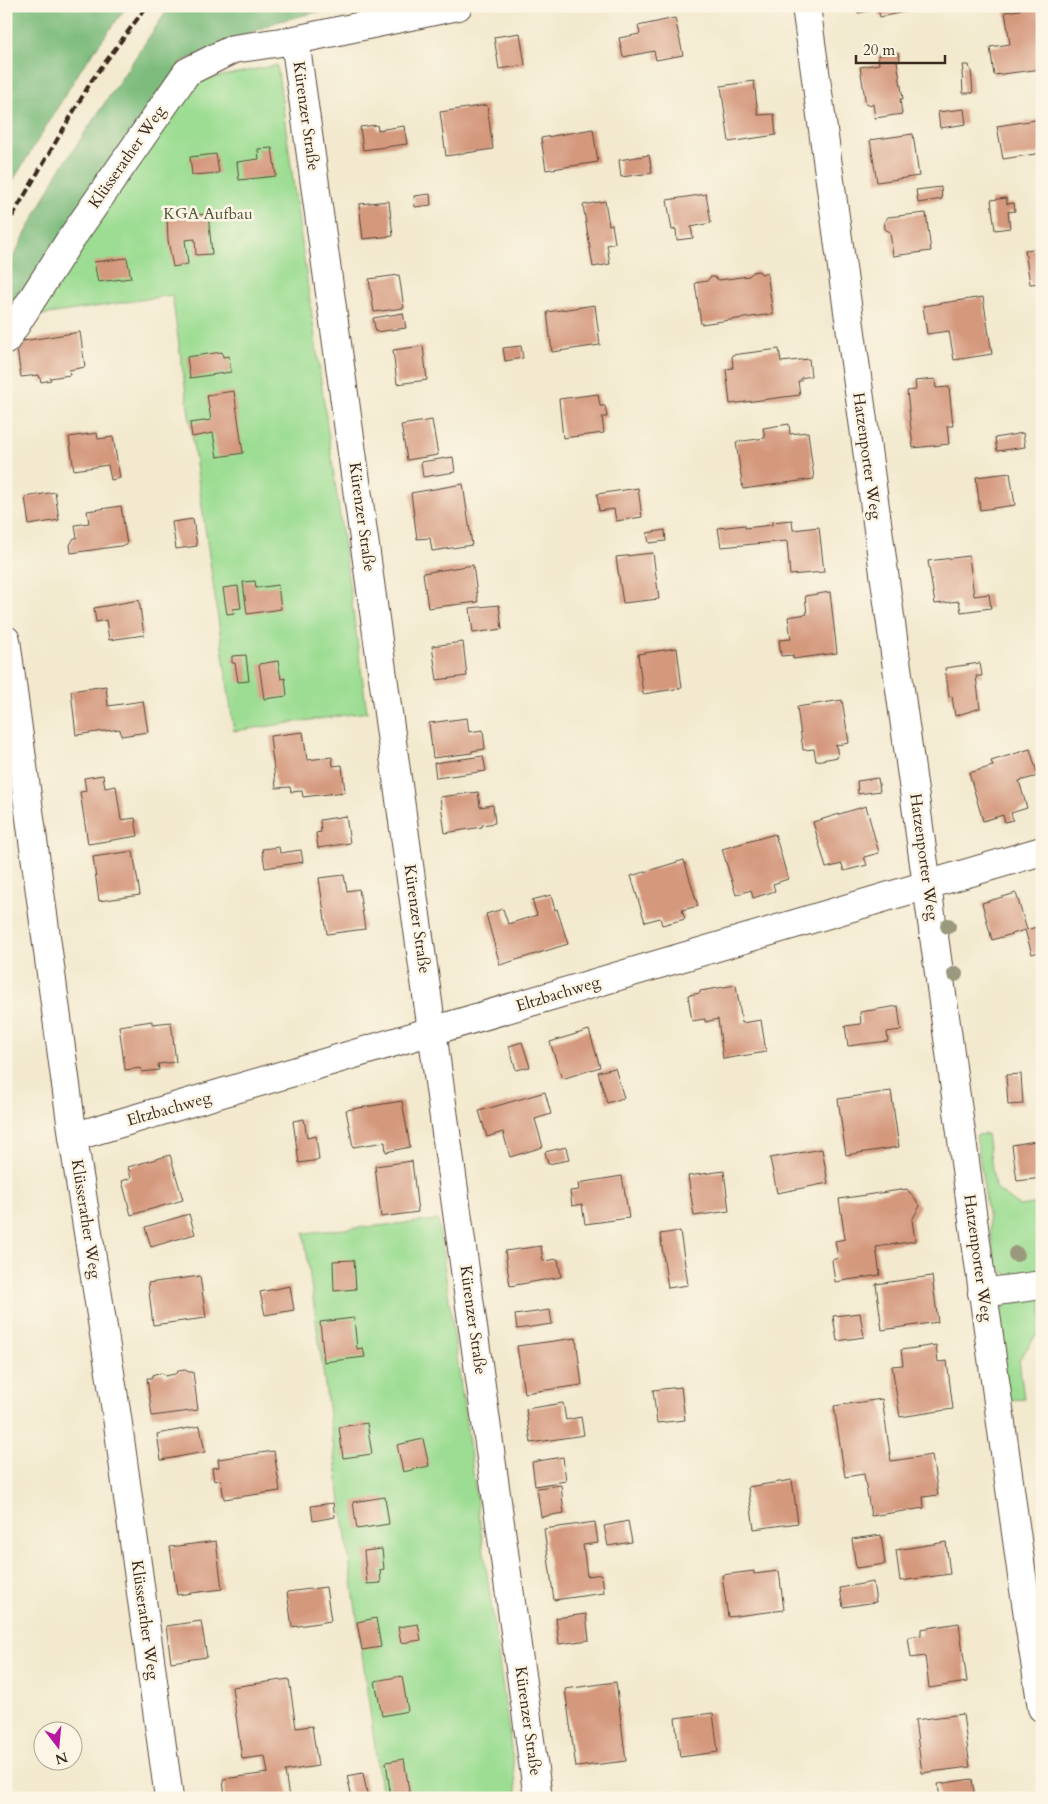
<svg xmlns="http://www.w3.org/2000/svg" width="1048" height="1804" font-family="Cardo,serif">
	<style>
		.green { fill: #9cdd93; stroke: #6c8458 }
		.forest { fill: #7dbc7d; stroke: #5c734e }
		.building { fill: #d4987d }
		.lines { fill: none; stroke-linecap: round; stroke-linejoin: round }
		.street-casing { stroke: #564738; stroke-width: 30 }
		.street { stroke: #fff; stroke-width: 28 }
		.rail { stroke: #3b2a1e; stroke-width: 4; stroke-dasharray: 8 4; stroke-linecap: butt }
		.tree { fill: #9b997d }
		.labels { text-anchor: middle; dominant-baseline: central; stroke-width: 5; stroke-linejoin: round; paint-order: stroke }
		.street-label { font-size: 16px; fill: #3b2a1e; stroke: #fcf5e5 }
		.park-label { font-size: 16px; fill: #53573b; stroke: #fcf5e5 }
	</style>
	<rect width="100%" height="100%" fill="#fcf5e5"/>
	<filter id="ink" filterUnits="userSpaceOnUse"><feTurbulence type="fractalNoise" baseFrequency=".02" numOctaves="2"/><feDisplacementMap in="SourceGraphic" scale="10" xChannelSelector="R" yChannelSelector="G"/><feConvolveMatrix kernelMatrix="1 2 1 2 8 2 1 2 1" color-interpolation-filters="sRGB"/></filter>
	<filter id="wash" filterUnits="userSpaceOnUse"><feTurbulence type="fractalNoise" baseFrequency=".0096" numOctaves="4" result="noise"/><feDisplacementMap in="SourceGraphic" scale="20" xChannelSelector="R" yChannelSelector="G"/><feGaussianBlur stdDeviation="1.12" result="paint"/><feColorMatrix in="noise" values="0 0 0 0 0 0 0 0 0 0 0 0 0 0 0 0 0 1.4 0 .05"/><feComposite in="paint" operator="in"/></filter>
	<g filter="url(#wash)">
		<rect width="100%" height="100%" fill="#f2e9ce"/>
		<!-- green -->
		<g class="green">
			<polygon points="277,65 367,712 234,731 172,295 29,317 192,82"/>
			<path d="M987,1134L995,1188L1019,1206L1042,1203V1272C1022,1275 1006,1283 995,1262L976,1135Z"/>
			<polygon points="438,1220 518,1798 382,1798 304,1233"/>
			<polygon points="1042,1296 1042,1334 1036,1335 1019,1360 1024,1399 1008,1400 998,1319 1002,1310 1007,1303"/>
		</g>
		<!-- forest -->
		<g class="forest">
			<polygon points="6,6 127,6 81,69 6,192"/>
			<polygon points="170,6 342,6 276,22 181,62 6,325 6,271 57,174"/>
		</g>
		<g id="blocks">
			<!-- building -->
			<g class="building">
				<polygon points="856,6 908,6 909,11 880,17 878,9 858,13"/>
				<polygon points="1020,6 1042,6 1042,69 994,75 990,47 1010,44 1005,12 1020,10"/>
				<polygon points="675,18 683,55 656,60 654,51 623,57 619,38 640,34 638,26"/>
				<polygon points="520,33 525,65 499,69 494,37"/>
				<polygon points="892,53 892,54 899,53 900,61 897,61 903,99 900,99 902,114 875,118 873,104 866,105 860,67 879,64 878,55"/>
				<polygon points="963,65 969,65 970,70 971,70 973,93 963,93 962,71 964,71"/>
				<polygon points="754,81 758,115 774,114 776,135 729,142 721,86"/>
				<polygon points="487,105 493,149 446,156 440,112"/>
				<polygon points="964,109 966,124 940,128 938,112"/>
				<polygon points="1042,119 1042,153 1003,159 997,126"/>
				<polygon points="377,125 378,130 404,126 407,144 363,150 360,127"/>
				<polygon points="593,129 598,162 546,170 541,138"/>
				<polygon points="913,134 919,176 877,182 870,140"/>
				<polygon points="272,148 276,176 239,180 237,162 259,159 258,149"/>
				<polygon points="216,154 219,173 192,175 190,157"/>
				<polygon points="649,155 652,173 621,177 619,160"/>
				<polygon points="941,187 942,199 918,203 916,190"/>
				<polygon points="430,194 431,205 415,207 414,196"/>
				<polygon points="706,194 711,223 691,227 693,238 677,240 676,229 672,230 667,200"/>
				<polygon points="1006,198 1007,204 1014,203 1015,211 1008,212 1010,228 995,230 991,200"/>
				<polygon points="389,201 393,236 363,239 359,204"/>
				<polygon points="605,201 609,225 612,224 615,243 607,245 610,264 593,267 583,205"/>
				<polygon points="926,213 931,251 893,256 890,232 885,229 884,222 888,217"/>
				<polygon points="208,214 212,254 196,255 195,239 185,240 188,264 173,267 168,240 167,217"/>
				<polygon points="1042,248 1042,283 1030,284 1025,250"/>
				<polygon points="127,258 131,278 98,282 94,262"/>
				<polygon points="758,271 762,274 767,273 773,314 701,324 695,283 707,281 710,277 714,277 719,280 749,276 753,272"/>
				<polygon points="399,275 404,308 374,312 369,279"/>
				<polygon points="983,297 992,354 954,360 949,331 927,334 923,306"/>
				<polygon points="595,305 600,345 552,352 547,312"/>
				<polygon points="403,313 406,328 376,332 373,318"/>
				<polygon points="80,332 85,367 69,370 70,375 50,378 51,380 41,382 39,375 21,377 16,342"/>
				<polygon points="423,346 427,380 397,384 393,350"/>
				<polygon points="521,346 523,358 505,361 503,348"/>
				<polygon points="779,349 781,362 809,359 811,376 801,378 801,381 798,381 800,395 730,404 726,369 733,368 732,355"/>
				<polygon points="222,352 223,357 229,356 231,372 190,378 187,357"/>
				<polygon points="935,379 936,388 949,387 953,426 947,426 949,444 913,448 907,391 916,390 915,381"/>
				<polygon points="234,391 243,453 217,457 213,433 192,437 190,423 211,420 207,395"/>
				<polygon points="598,394 600,406 605,406 607,417 602,417 604,433 563,438 559,399"/>
				<polygon points="432,420 438,455 407,460 401,425"/>
				<polygon points="789,424 790,434 808,432 814,479 743,489 736,442 765,438 763,428"/>
				<polygon points="97,433 98,439 113,437 120,478 111,480 108,465 74,470 69,437"/>
				<polygon points="1023,433 1025,447 997,451 995,438"/>
				<polygon points="453,457 455,472 423,477 421,462"/>
				<polygon points="1010,473 1015,505 980,510 976,477"/>
				<polygon points="463,484 472,545 432,551 430,538 417,539 411,493"/>
				<polygon points="638,488 642,517 616,521 614,509 599,511 597,494"/>
				<polygon points="55,492 59,520 29,525 25,497"/>
				<polygon points="121,506 127,545 71,553 70,545 74,538 77,538 75,525 89,523 87,511"/>
				<polygon points="193,519 197,546 176,549 172,522"/>
				<polygon points="792,520 793,530 819,527 824,572 790,575 787,541 721,547 718,528 745,525 745,528 772,525 772,522"/>
				<polygon points="665,530 666,541 649,543 647,533"/>
				<polygon points="653,553 659,599 623,603 616,557"/>
				<polygon points="969,556 974,596 989,594 991,608 961,612 959,601 935,604 928,561"/>
				<polygon points="473,565 478,602 428,608 423,573"/>
				<polygon points="255,581 256,588 278,585 281,609 247,614 243,582"/>
				<polygon points="238,586 241,608 233,609 234,613 227,614 223,588"/>
				<polygon points="830,592 837,653 793,659 793,655 781,656 779,640 791,639 788,617 807,614 805,596"/>
				<polygon points="139,600 144,635 109,640 106,620 96,622 94,608"/>
				<polygon points="499,605 502,629 473,633 470,608"/>
				<polygon points="463,642 467,676 437,680 432,646"/>
				<polygon points="677,648 682,688 643,694 638,654"/>
				<polygon points="246,655 249,681 238,682 235,663 232,663 232,656"/>
				<polygon points="278,661 281,679 285,678 287,696 264,699 259,664"/>
				<polygon points="980,663 982,676 976,676 980,708 955,716 952,696 949,697 945,668"/>
				<polygon points="106,686 108,706 143,701 148,732 121,736 120,729 76,735 71,691"/>
				<polygon points="842,700 849,743 836,745 838,757 816,761 814,749 803,750 797,707"/>
				<polygon points="467,718 469,732 483,730 485,749 472,751 472,753 433,758 429,723"/>
				<polygon points="303,732 307,760 332,757 333,766 342,765 345,792 303,797 302,791 291,792 290,787 276,788 270,736"/>
				<polygon points="1030,749 1038,776 1019,781 1027,808 1011,813 1013,820 1005,822 1003,815 983,821 969,773 993,766 991,761"/>
				<polygon points="483,756 486,771 436,778 434,763"/>
				<polygon points="103,775 105,788 116,786 121,820 135,818 138,836 88,844 80,792 86,791 84,778"/>
				<polygon points="878,778 880,791 858,794 857,781"/>
				<polygon points="478,792 480,807 493,805 495,823 482,825 482,827 445,833 440,797"/>
				<polygon points="866,806 879,853 864,857 867,865 844,871 842,864 826,868 813,822"/>
				<polygon points="346,816 350,843 318,848 316,833 321,832 320,820"/>
				<polygon points="775,834 788,879 773,884 775,891 753,898 751,890 736,895 722,849"/>
				<polygon points="279,847 280,853 301,850 303,862 265,868 262,849"/>
				<polygon points="133,851 140,895 99,901 93,857"/>
				<polygon points="684,860 698,906 682,910 685,919 662,925 660,918 645,922 631,876"/>
				<polygon points="344,875 347,891 359,889 365,929 327,934 319,878"/>
				<polygon points="1016,893 1027,930 1042,925 1042,951 1032,954 1025,930 992,940 982,903"/>
				<polygon points="551,895 555,910 557,909 568,944 500,965 486,914 503,909 508,924 537,915 532,900"/>
				<polygon points="736,985 742,1023 761,1020 766,1052 723,1059 718,1019 705,1022 705,1019 692,1021 688,995 700,993 700,991"/>
				<polygon points="898,1006 901,1030 887,1032 888,1041 848,1046 845,1026 861,1024 860,1012"/>
				<polygon points="152,1021 152,1024 171,1022 176,1062 158,1064 159,1070 142,1072 141,1068 125,1070 119,1026"/>
				<polygon points="589,1030 600,1067 562,1079 550,1042"/>
				<polygon points="522,1042 530,1067 516,1070 509,1046"/>
				<polygon points="615,1068 624,1098 607,1103 598,1072"/>
				<polygon points="1021,1074 1023,1104 1008,1105 1006,1075"/>
				<polygon points="891,1091 899,1147 846,1155 838,1099"/>
				<polygon points="545,1092 551,1114 535,1119 543,1147 510,1157 503,1132 487,1137 479,1111"/>
				<polygon points="402,1101 410,1147 386,1152 385,1142 353,1147 346,1110"/>
				<polygon points="304,1119 307,1138 316,1136 319,1160 299,1163 293,1121"/>
				<polygon points="1042,1140 1042,1178 1017,1181 1012,1145"/>
				<polygon points="566,1147 569,1160 548,1164 545,1152"/>
				<polygon points="822,1149 828,1183 777,1193 770,1158"/>
				<polygon points="170,1155 183,1200 131,1215 122,1181 131,1178 128,1167"/>
				<polygon points="412,1161 418,1212 381,1217 375,1166"/>
				<polygon points="724,1171 729,1211 694,1216 688,1176"/>
				<polygon points="622,1176 629,1218 585,1224 582,1204 572,1206 570,1191 579,1190 578,1183"/>
				<polygon points="907,1189 920,1206 912,1220 915,1241 876,1247 880,1275 835,1282 832,1260 838,1258 835,1241 845,1239 839,1199"/>
				<polygon points="189,1214 195,1234 151,1247 145,1227"/>
				<polygon points="680,1231 688,1285 668,1288 660,1234"/>
				<polygon points="541,1246 543,1261 558,1259 561,1277 510,1286 505,1251"/>
				<polygon points="354,1260 356,1289 334,1291 333,1261"/>
				<polygon points="200,1276 206,1318 153,1325 148,1283"/>
				<polygon points="932,1276 938,1322 882,1330 876,1284"/>
				<polygon points="290,1286 294,1310 265,1315 260,1292"/>
				<polygon points="550,1310 552,1324 517,1329 515,1315"/>
				<polygon points="860,1313 864,1337 837,1341 833,1316"/>
				<polygon points="354,1318 357,1349 363,1348 365,1357 324,1362 320,1322"/>
				<polygon points="576,1338 582,1385 524,1393 517,1346"/>
				<polygon points="936,1345 938,1362 947,1361 953,1409 900,1417 892,1366 903,1365 901,1350"/>
				<polygon points="185,1370 189,1372 193,1372 198,1410 152,1416 147,1378 151,1378 154,1374 162,1373 165,1376 175,1374 178,1371"/>
				<polygon points="681,1387 685,1420 657,1423 653,1390"/>
				<polygon points="882,1399 891,1461 932,1455 938,1495 923,1497 924,1508 871,1516 864,1474 845,1477 834,1406"/>
				<polygon points="563,1403 566,1420 581,1417 584,1435 531,1443 526,1409"/>
				<polygon points="367,1423 372,1454 343,1458 339,1427"/>
				<polygon points="200,1426 205,1452 161,1460 157,1434"/>
				<polygon points="423,1439 429,1466 403,1472 397,1445"/>
				<polygon points="274,1451 280,1491 224,1499 221,1480 214,1481 212,1468 219,1467 218,1459"/>
				<polygon points="563,1457 566,1481 535,1486 532,1462"/>
				<polygon points="792,1480 798,1523 754,1529 748,1487"/>
				<polygon points="561,1485 564,1513 541,1517 537,1488"/>
				<polygon points="385,1497 389,1524 357,1529 353,1502"/>
				<polygon points="333,1503 335,1517 313,1521 311,1506"/>
				<polygon points="628,1521 632,1542 608,1546 604,1526"/>
				<polygon points="595,1522 598,1543 583,1545 585,1560 587,1576 602,1574 604,1593 554,1600 544,1529"/>
				<polygon points="881,1535 885,1564 856,1568 852,1539"/>
				<polygon points="216,1541 222,1589 177,1595 170,1547"/>
				<polygon points="946,1542 950,1574 900,1581 896,1550"/>
				<polygon points="382,1549 384,1569 380,1570 381,1583 367,1584 364,1551"/>
				<polygon points="754,1571 754,1574 779,1571 784,1610 728,1617 722,1575"/>
				<polygon points="873,1582 876,1602 843,1607 840,1588"/>
				<polygon points="326,1587 331,1621 292,1627 287,1592"/>
				<polygon points="586,1614 589,1640 559,1644 556,1618"/>
				<polygon points="376,1618 381,1647 362,1650 357,1622"/>
				<polygon points="201,1621 207,1657 171,1662 166,1626"/>
				<polygon points="959,1623 967,1682 929,1688 925,1656 911,1658 908,1637 921,1635 921,1629"/>
				<polygon points="418,1624 421,1640 401,1643 398,1627"/>
				<polygon points="402,1676 408,1711 382,1716 375,1681"/>
				<polygon points="289,1679 296,1728 312,1726 318,1766 285,1771 289,1798 225,1798 223,1779 268,1773 265,1756 242,1759 232,1687"/>
				<polygon points="616,1682 626,1761 576,1767 565,1689"/>
				<polygon points="713,1713 718,1752 680,1757 675,1718"/>
				<polygon points="963,1714 970,1767 922,1773 915,1720"/>
				<polygon points="404,1759 410,1797 391,1798 386,1762"/>
				<polygon points="363,1773 368,1798 352,1798 347,1776"/>
				<polygon points="972,1779 975,1798 940,1798 938,1784"/>
			</g>
		</g>
	</g>
	<g filter="url(#ink)">
		<use href="#blocks" fill-opacity="0" stroke="#564738" stroke-width="1"/>
		<g class="lines">
			<!-- street casing -->
			<g class="street-casing">
				<g id="street">
					<polyline points="806,6 1022,1576 1042,1708"/>
					<polyline points="295,40 538,1798"/>
					<polyline points="6,340 68,243 187,72 233,49 295,40 458,6"/>
					<polyline points="6,640 73,1137 117,1417 169,1798"/>
					<polyline points="73,1137 1042,851"/>
					<polyline points="982,1293 1042,1285"/>
				</g>
			</g>
			<!-- street -->
			<use href="#street" class="street"/>
			<!-- rail -->
			<polyline class="rail" points="6,227 92,80 147,6"/>
		</g>
		<!-- trees -->
		<g class="tree">
			<circle cx="948" cy="926" r="8"/>
			<circle cx="955" cy="974" r="8"/>
			<circle cx="1016" cy="1254" r="8"/>
		</g>
	</g>
	<g class="labels">
		<!-- street labels -->
		<g class="street-label">
			<text transform="translate(306 116) rotate(82)">Kürenzer Straße</text>
			<text transform="translate(127 157) rotate(-55)">Klüsserather Weg</text>
			<text transform="translate(867 456) rotate(82)">Hatzenporter Weg</text>
			<text transform="translate(362 517) rotate(82)">Kürenzer Straße</text>
			<text transform="translate(924 857) rotate(82)">Hatzenporter Weg</text>
			<text transform="translate(417 919) rotate(82)">Kürenzer Straße</text>
			<text transform="translate(558 994) rotate(-17)">Eltzbachweg</text>
			<text transform="translate(169 1109) rotate(-16)">Eltzbachweg</text>
			<text transform="translate(86 1219) rotate(81)">Klüsserather Weg</text>
			<text transform="translate(978 1258) rotate(82)">Hatzenporter Weg</text>
			<text transform="translate(473 1320) rotate(82)">Kürenzer Straße</text>
			<text transform="translate(145 1620) rotate(82)">Klüsserather Weg</text>
			<text transform="translate(528 1721) rotate(82)">Kürenzer Straße</text>
		</g>
		<!-- park labels -->
		<g class="park-label">
			<text x="208" y="214">KGA Aufbau</text>
		</g>
	</g>
	<!-- margin -->
	<rect width="1048" height="1804" fill="none" stroke="#fcf5e5" stroke-width="25"/>
	<!-- north arrow -->
	<g transform="translate(58 1746) rotate(164)"><circle r="24" fill="#fcf5e5" stroke="#afa495"/>
	<path d="M0-4L9 19L0 12L-9 19Z" fill="#b5179e"/>
	<text y="-8" font-size="14" font-weight="bold" text-anchor="middle" fill="#3b2a1e">N</text>
	</g>
	<!-- scale -->
	<path d="M856 55v8h89v-8" fill="none" stroke="#3b2a1e" stroke-width="2.5"/>
	<text x="863" y="55" font-size="15" fill="#3b2a1e" stroke="#fcf5e5" stroke-width="4" paint-order="stroke">20 m</text>
</svg>
